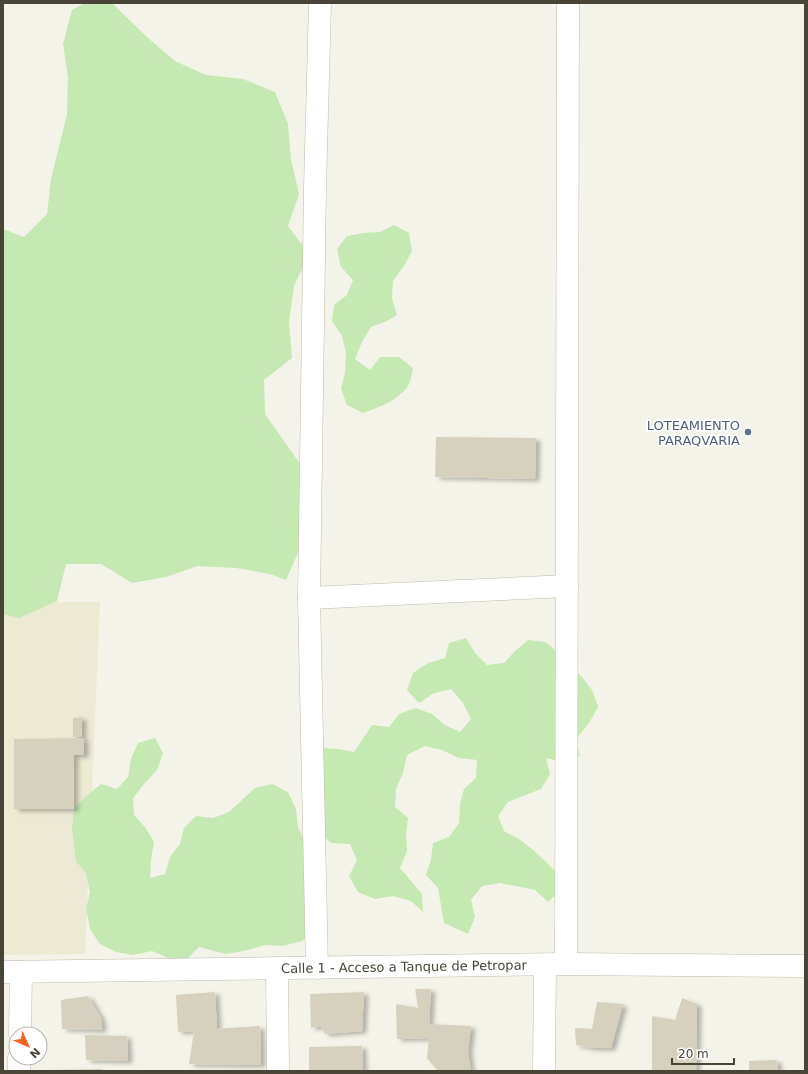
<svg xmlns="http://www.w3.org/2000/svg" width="808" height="1074" font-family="'DejaVu Sans',sans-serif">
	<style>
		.education { fill: #edead3 }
		.green { fill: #c6e8b2 }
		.building { fill: #d6d0be; filter: url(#shadow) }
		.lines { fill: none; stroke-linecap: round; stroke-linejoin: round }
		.minor-casing { stroke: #c0bcab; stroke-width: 23 }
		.minor { stroke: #fff; stroke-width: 22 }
		.service-dot { fill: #5c6f8a; stroke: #fff; stroke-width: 1.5 }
		.labels { text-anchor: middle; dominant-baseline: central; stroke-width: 3.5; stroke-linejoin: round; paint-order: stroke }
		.service-label { font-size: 13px; fill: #4e5e75; stroke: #fff; text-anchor: end }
		.street-label { font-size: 13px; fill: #484437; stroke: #fff }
	</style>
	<defs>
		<filter id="shadow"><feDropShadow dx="4.5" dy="2.5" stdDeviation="2" flood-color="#0004"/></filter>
	</defs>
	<rect width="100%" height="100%" fill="#f4f3e9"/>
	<!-- education -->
	<polygon class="education" points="3,602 100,602 85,954 3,955"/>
	<!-- green -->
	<g class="green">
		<polygon points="85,3 112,3 149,39 175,61 206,75 243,79 275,92 288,124 291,160 299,194 288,226 309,254 294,286 289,322 292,358 264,380 265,414 305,471 302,544 286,580 270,574 236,568 198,566 166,577 132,583 101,564 66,564 57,601 19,618 3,614 3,229 24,237 47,214 51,179 67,114 68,77 63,44 72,10"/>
		<path d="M394,225L409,233L412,251L404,266L393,281L392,298L397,315L387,321L371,327L362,342L355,359L370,370L380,357H399L413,368C412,373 411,381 408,386C397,401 380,407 363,413L347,405L341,389L345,372L346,353L342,336L332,321L334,305L347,295L353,280L341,267L337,249L347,236L363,233L380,232Z"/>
		<polygon points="466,638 475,653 487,665 504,663 515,651 528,640 545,642 558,652 581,676 592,690 598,707 589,723 576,739 580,756 564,762 546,758 550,774 541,789 508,802 498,816 504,831 519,839 532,849 545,861 556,872 561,890 548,902 535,890 500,883 482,886 471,900 475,917 468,934 444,923 438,888 426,875 431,859 433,843 449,837 459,823 460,805 464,789 476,778 477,760 459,758 442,750 425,746 407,755 403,773 396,789 395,807 408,818 406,835 407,851 400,868 422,894 423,912 411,901 393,896 375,899 358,892 349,876 357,860 350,844 331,843 318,831 321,748 338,749 354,752 372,725 389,727 399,714 416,708 432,714 445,725 460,732 471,719 463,703 451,689 434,693 419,703 407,690 413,673 428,663 445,658 449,643"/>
		<polygon points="155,738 163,753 157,770 144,784 133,798 134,815 145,827 154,842 151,860 150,878 165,874 170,857 180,844 184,828 196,816 213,818 229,812 255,788 272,784 288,792 296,809 298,827 306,844 316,927 302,941 283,946 265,945 244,951 226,954 199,947 185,961 168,958 152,951 133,955 116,952 100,944 90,929 86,909 90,892 86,874 76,861 72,828 74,809 86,796 101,784 117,789 128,777 131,759 138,743"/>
	</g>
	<!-- building -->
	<g class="building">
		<polygon points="436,437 536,438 535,479 435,477"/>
		<polygon points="82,717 82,737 73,737 73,718"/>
		<polygon points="84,738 84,755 74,755 74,809 14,809 14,739"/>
		<polygon points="415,989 431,989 429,1024 471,1026 468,1050 469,1060 471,1070 466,1071 438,1071 427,1058 429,1038 397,1039 396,1004 418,1008"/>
		<polygon points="215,992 217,1029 260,1026 261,1065 189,1064 194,1031 178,1032 176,995"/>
		<polygon points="364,992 362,1031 325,1034 321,1026 311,1028 310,994"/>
		<polygon points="88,996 101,1018 102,1030 62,1029 61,1000"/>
		<polygon points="682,998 697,1004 696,1071 652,1071 652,1016 675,1020"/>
		<polygon points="597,1002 623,1004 611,1048 593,1048 576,1045 575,1028 592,1029"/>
		<polygon points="85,1035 127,1036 128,1061 86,1060"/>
		<polygon points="362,1046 363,1070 309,1071 309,1047"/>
		<polygon points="777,1060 778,1071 749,1071 749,1061"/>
		<polygon points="102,1069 102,1071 45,1071 45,1070"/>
	</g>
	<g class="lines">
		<!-- minor casing -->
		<g class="minor-casing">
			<g id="minor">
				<polyline points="309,598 567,586"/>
				<polyline points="566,964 568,3"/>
				<polyline points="277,968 278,1071"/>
				<polyline points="317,968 309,598 315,188 320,3"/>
				<path id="s1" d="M3,972L566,964L805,966"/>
				<polyline points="20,1034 21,972"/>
				<polyline points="19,1071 19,1058"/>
				<polyline points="544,1071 545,965"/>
			</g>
		</g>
		<!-- minor -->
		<use href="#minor" class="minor"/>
	</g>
	<!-- markers -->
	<circle class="service-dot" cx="748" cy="432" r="4"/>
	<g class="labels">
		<!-- service labels -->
		<g class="service-label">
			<text x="740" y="425">LOTEAMIENTO<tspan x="740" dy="15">PARAQVARIA</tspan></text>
		</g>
		<!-- street labels -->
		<g class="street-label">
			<text stroke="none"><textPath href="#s1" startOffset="401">Calle 1 - Acceso a Tanque de Petropar</textPath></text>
		</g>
	</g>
	<!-- border -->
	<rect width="808" height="1074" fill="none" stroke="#484437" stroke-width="8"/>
	<!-- north arrow -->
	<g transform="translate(28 1046) rotate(135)"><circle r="19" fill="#ffffff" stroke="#b6b4af"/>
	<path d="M0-3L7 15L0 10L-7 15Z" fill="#f7631d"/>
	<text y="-6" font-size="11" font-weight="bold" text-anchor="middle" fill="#484437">N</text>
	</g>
	<!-- scale -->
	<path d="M672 1058v6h62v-6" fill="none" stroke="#484437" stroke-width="2"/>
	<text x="678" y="1058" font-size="12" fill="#484437" stroke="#ffffff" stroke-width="3" paint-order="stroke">20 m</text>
</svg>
